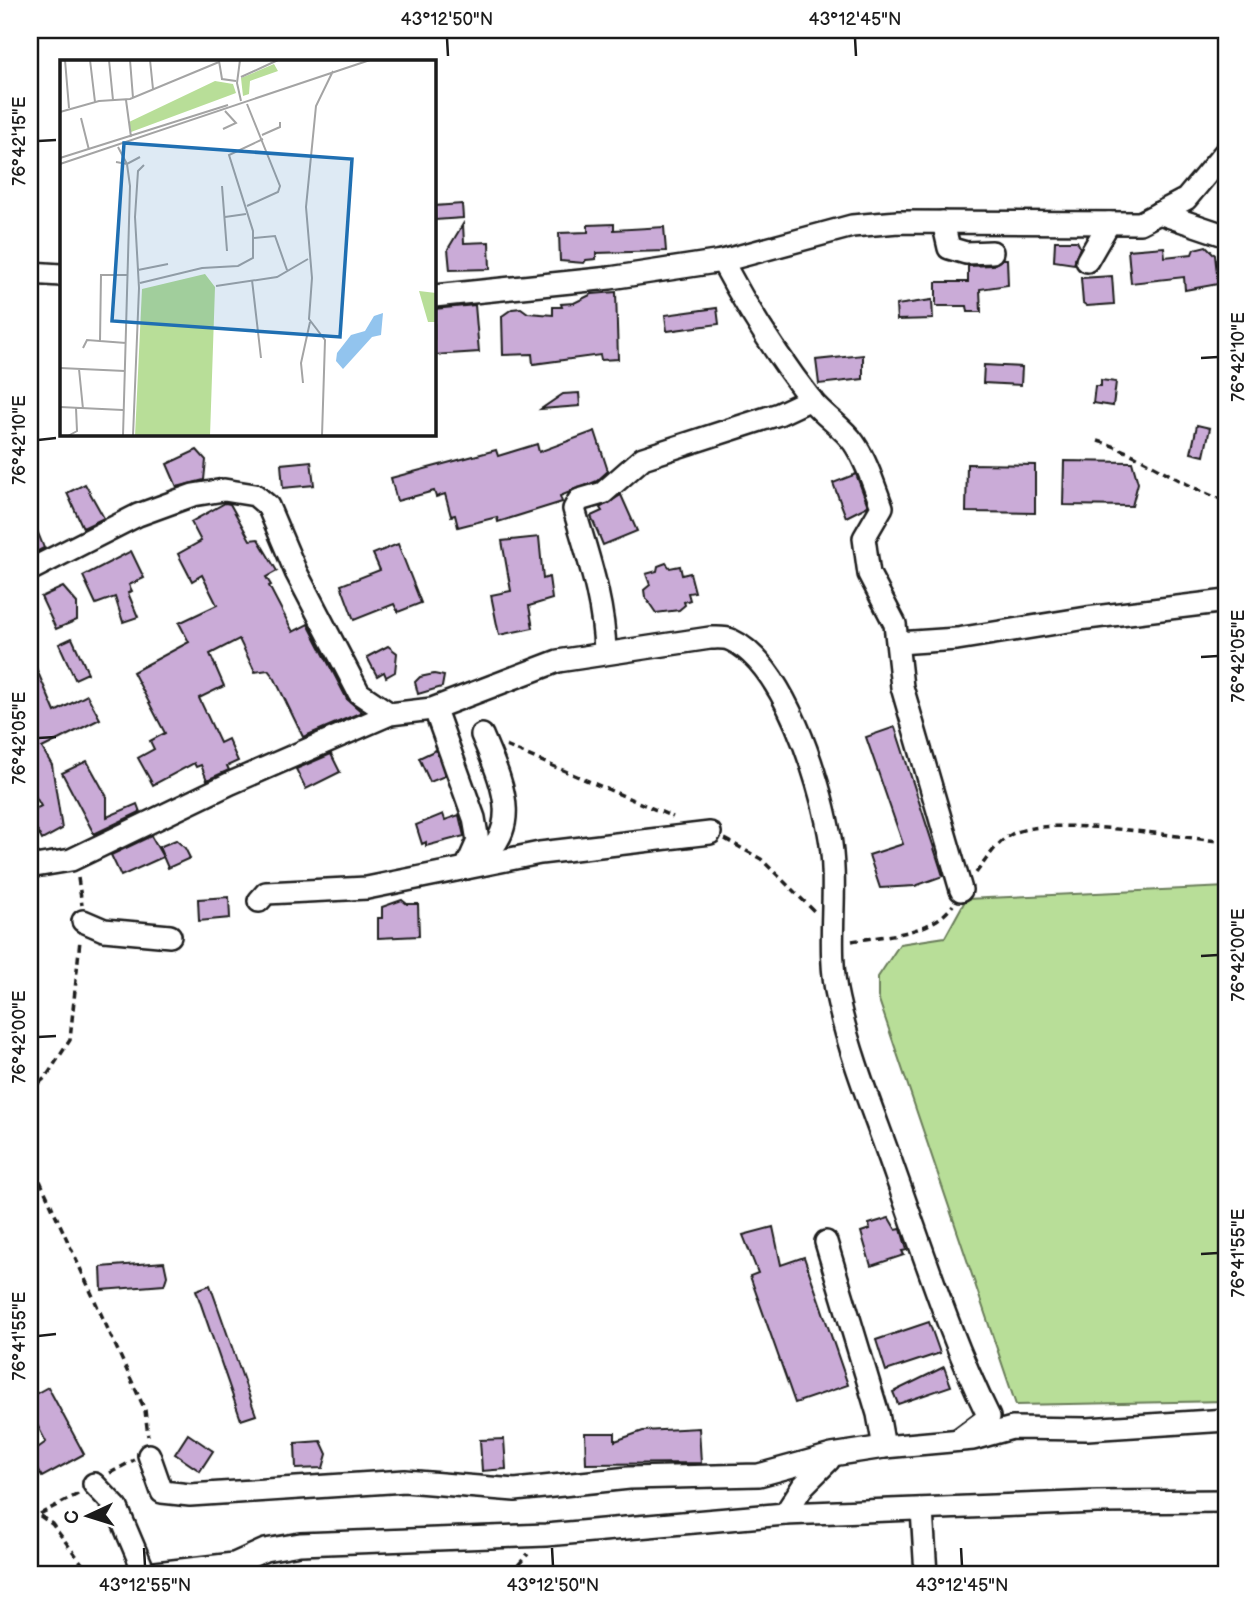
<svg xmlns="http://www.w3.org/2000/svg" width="1257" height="1604" font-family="'Balsamiq Sans',sans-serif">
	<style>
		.green { fill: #b8de98; stroke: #6a7d5a; stroke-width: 2 }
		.building { fill: #caabd7; stroke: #1c1c1c; stroke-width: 2 }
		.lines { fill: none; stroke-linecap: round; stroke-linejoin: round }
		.minor-casing { stroke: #1c1c1c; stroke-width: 26 }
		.path { stroke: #1c1c1c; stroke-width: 3.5; stroke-dasharray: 7 5; stroke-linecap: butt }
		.minor { stroke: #fff; stroke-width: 21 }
		.ticks { fill: none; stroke: #1c1c1c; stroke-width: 2.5 }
		.inset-road { fill: none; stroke: #a4a4a4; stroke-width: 2 }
		.view { fill: #1f6fb2; fill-opacity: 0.15; stroke: #1f6fb2; stroke-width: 3.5 }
		.inset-edge { fill: none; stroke: #1c1c1c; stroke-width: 3.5 }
		.neatline { fill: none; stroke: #1c1c1c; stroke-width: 2.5 }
		.ticks-label { font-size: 18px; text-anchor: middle; fill: #1c1c1c }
	</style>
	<rect width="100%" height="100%" fill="#fff"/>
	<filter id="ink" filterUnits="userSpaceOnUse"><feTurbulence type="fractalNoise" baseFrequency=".0143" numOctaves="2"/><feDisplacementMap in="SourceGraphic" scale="14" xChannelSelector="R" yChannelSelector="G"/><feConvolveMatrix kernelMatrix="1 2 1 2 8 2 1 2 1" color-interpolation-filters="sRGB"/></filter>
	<g filter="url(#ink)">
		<!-- green -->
		<polygon class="green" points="1227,887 1227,1401 1016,1405 878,997 878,977 900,944 945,937 966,899"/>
		<!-- building -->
		<g class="building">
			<polygon points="462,204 463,218 435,220 434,206"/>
			<polygon points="463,224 464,243 489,242 490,269 450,270 448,249"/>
			<polygon points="614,224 614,230 664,227 666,251 596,253 596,259 586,260 584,263 560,261 559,233 588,232 588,225"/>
			<polygon points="1055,241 1077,241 1080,247 1074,264 1054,261"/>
			<polygon points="1206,246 1215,255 1218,284 1185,290 1184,277 1131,283 1128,250 1164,247 1165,257 1192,254 1194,249"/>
			<polygon points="1003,259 1007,259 1008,285 980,289 981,312 968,312 967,306 936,306 936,282 968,282 968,266 993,265"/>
			<polygon points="1112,276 1114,304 1087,306 1083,303 1081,278"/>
			<polygon points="616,292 618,359 601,360 600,355 533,364 532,354 503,355 502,316 512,309 521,308 528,313 553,315 553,307 562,307 561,304 574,303 592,294"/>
			<polygon points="932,300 933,319 897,320 896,305"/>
			<polygon points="475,305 479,352 434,355 434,309"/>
			<polygon points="717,308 719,324 667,331 665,315"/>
			<polygon points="863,355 863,379 819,384 816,360"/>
			<polygon points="984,365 1022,367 1021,385 983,383"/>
			<polygon points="1101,380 1116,382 1113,406 1093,403 1095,386 1101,386"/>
			<polygon points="579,393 580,406 541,409 563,394"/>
			<polygon points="1197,425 1210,428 1204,456 1191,453"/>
			<polygon points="595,431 608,471 597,481 560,496 562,502 498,522 497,517 458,527 455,515 451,516 445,494 436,497 434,491 397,501 391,478 496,450 498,456 537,444 539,452"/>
			<polygon points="197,450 206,460 204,480 177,487 167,464"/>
			<polygon points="311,461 314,485 283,488 281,464"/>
			<polygon points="1064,461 1132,462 1138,483 1132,506 1063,505"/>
			<polygon points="967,464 1035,465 1035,513 966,512"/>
			<polygon points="856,474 868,506 846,517 833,483"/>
			<polygon points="85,484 104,518 83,528 67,493"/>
			<polygon points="621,495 637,531 603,545 591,516 602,511 600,508"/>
			<polygon points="225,503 230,504 250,540 258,539 277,571 266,577 271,585 269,586 293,632 308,624 347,699 362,712 303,737 275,679 268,670 255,672 239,639 210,654 224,686 199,698 220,743 228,739 238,761 227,766 229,770 207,780 201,765 196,767 194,763 153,785 138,758 154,749 150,741 165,733 133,672 189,642 179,623 217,605 202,575 192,581 178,554 201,541 191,522"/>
			<polygon points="30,513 44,548 30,555"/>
			<polygon points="539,537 543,579 549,577 552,599 529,606 533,628 499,635 491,595 511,591 502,541"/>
			<polygon points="398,544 421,603 398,612 394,604 354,620 341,585 380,570 373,554"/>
			<polygon points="131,551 144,578 129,585 132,591 128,593 138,617 123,622 115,597 96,604 83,576"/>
			<polygon points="666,563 670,568 680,566 682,575 690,573 695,592 688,593 690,600 684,602 685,605 679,610 656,613 645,597 644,590 650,585 646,574 657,571 658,566"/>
			<polygon points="63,587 77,603 77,620 56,629 41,597"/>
			<polygon points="72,638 88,673 75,679 59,644"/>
			<polygon points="388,646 397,653 395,672 386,677 384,672 377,676 367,657"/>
			<polygon points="30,654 55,712 87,695 100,719 42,748 52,765 62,829 42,840 30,817 30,812 41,806 30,787"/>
			<polygon points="434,674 444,676 442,687 418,694 415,682 420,677"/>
			<polygon points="895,727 943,876 915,886 880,888 869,855 903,844 866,737"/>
			<polygon points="436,750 445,776 430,782 419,758"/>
			<polygon points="331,754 340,772 306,789 296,769"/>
			<polygon points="87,761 107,797 107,817 137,804 140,812 94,834 62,773"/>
			<polygon points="443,814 445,820 459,815 464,836 426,846 426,842 422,844 416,825"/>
			<polygon points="151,836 163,857 121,876 111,855"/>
			<polygon points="176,840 185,848 190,858 168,868 159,847"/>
			<polygon points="229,897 230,918 199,921 198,899"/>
			<polygon points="402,900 407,904 418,904 419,936 378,938 378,918 382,918 382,907"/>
			<polygon points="889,1218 896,1230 901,1229 907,1250 902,1251 904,1255 871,1266 861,1232 870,1229 869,1224"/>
			<polygon points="773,1227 781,1265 804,1257 848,1385 795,1403 750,1276 758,1273 743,1235"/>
			<polygon points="164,1262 167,1276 164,1285 102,1290 101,1267"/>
			<polygon points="210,1285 256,1415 241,1420 196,1290"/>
			<polygon points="929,1322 940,1353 886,1371 876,1340"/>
			<polygon points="944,1367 951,1386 898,1404 893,1392"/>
			<polygon points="48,1387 84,1454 42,1477 31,1458 32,1452 46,1442 30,1411 30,1397"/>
			<polygon points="699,1428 701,1463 586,1464 585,1433 615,1433 615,1441 643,1431"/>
			<polygon points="188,1434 213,1451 200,1471 175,1454"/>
			<polygon points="504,1439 506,1469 482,1471 480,1440"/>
			<polygon points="321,1441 327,1454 323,1468 296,1469 295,1443"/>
		</g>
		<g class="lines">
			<!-- minor casing -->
			<g class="minor-casing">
				<g id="minor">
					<polyline points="1159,213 1227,236"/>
					<polyline points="943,222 949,248 966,253 992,252"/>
					<path d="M722,261C748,310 778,357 812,401C824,416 843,427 854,443C867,462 874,486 882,507L864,538L869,574L895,624L902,687L961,890"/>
					<polyline points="1087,261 1109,223"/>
					<polyline points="30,273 61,275"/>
					<polyline points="434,296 610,278 722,261 852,226 898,222 1140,223 1186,199 1227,150"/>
					<polyline points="30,570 138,515 193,495 224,490 255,495 268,506 296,572 359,693 390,714"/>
					<polyline points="898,643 957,639 1087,618 1227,601"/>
					<path d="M605,652C604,602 588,557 574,509L579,500L603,493L643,458L779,414L811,399"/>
					<polyline points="438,718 474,818 478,841 466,868"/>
					<path d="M30,862L35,866L71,860L231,783L390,714L432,709L558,661L710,638C717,638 725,637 731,640C784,664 819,778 829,832C840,887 825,945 838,1000C851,1060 876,1118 896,1176C925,1257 951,1340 989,1417L958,1440"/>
					<path d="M471,865C527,832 502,783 482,735"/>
					<polyline points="259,901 266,893 367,888 540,853 710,833"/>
					<polyline points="83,921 104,930 170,936"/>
					<polyline points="826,1242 878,1414 884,1447"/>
					<polyline points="149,1455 162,1492 190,1495 405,1481 515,1490 629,1478 759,1475 832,1455 884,1447 973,1439 1012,1428 1087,1429 1227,1420"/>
					<polyline points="94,1484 117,1508 145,1574"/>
					<polyline points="922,1510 926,1574"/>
					<polyline points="785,1514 803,1486 829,1460"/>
					<polyline points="147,1574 234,1564 265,1550 300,1544 546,1535 785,1514 1097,1502 1227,1501"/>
				</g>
			</g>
			<!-- path -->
			<g class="path">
				<path d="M1098,441C1144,454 1181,487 1227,501"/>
				<polyline points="506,746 673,817"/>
				<polyline points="725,839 761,859 814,911"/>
				<path d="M976,873C986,860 997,842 1012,834C1050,814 1181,838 1227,842"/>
				<polyline points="78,878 82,905"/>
				<path d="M852,941C886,935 931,935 953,905"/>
				<polyline points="30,1091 46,1077 70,1040 80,940"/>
				<polyline points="30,1159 145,1410 148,1436"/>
				<polyline points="110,1473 134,1460"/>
				<polyline points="30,1509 52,1524 90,1574"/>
				<polyline points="40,1514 80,1493"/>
				<polyline points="510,1574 528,1554"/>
			</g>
			<!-- minor -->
			<use href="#minor" class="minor"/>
		</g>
	</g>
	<!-- ticks -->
	<path class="ticks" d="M447,38L448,56M855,38L856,56M38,141L56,140M1201,358L1218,357M38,440L56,438M1201,657L1218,656M38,738L56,737M1201,956L1218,955M38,1037L56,1036M1201,1254L1218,1253M38,1336L56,1334M144,1548L145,1566M552,1548L553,1566M961,1548L962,1566"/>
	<!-- overview -->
	<g transform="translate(60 60)">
		<rect width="376" height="376" fill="#fff"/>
		<path d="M214,4L218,11L190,21L189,34L183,36L181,18ZM155,21L173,24L176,33L71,72L69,62ZM145,214L155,227L150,376H75L82,229ZM359,231L376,233V262H368Z" fill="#b8de98"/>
		<path d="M323,253L321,275L312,277L283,309L276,301L277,293L291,275L305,271L314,256Z" fill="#92c4ee"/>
		<path class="inset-road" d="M5,0L9,48M30,0L35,42M49,0L53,40M70,0L73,38M90,0L93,29M180,0L177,23L181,41M159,1L162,19L176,21M181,17L218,0M66,40L71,77M187,44L220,126L218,132L187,146M0,52L39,41L70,39L159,2M21,58L29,90M163,69L176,63L165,51M202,75L220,67V62M58,87L67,104L70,126L63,376M0,98L168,45M56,102L67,104L80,97M0,104L310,0M162,126L167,191M165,157L186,154M194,178L215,176L227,210M78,210L108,204M192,220L201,298M80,223L142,208L178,206L193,198V171L169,95L203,79M156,226L217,217L248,199M40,281L41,215H68M23,288L27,280L66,283M0,308L65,311M19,309L23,349M243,323L241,303L250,262M0,347L63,350M8,376L17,371L16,348M73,376L79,228L75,157L78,111L84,105M262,376L265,280L249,259L252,218L246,147L256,46L273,11"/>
		<path class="view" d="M64,83L292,99L280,277L52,261Z"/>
		<rect width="376" height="376" class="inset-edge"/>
	</g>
	<!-- margin -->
	<rect width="1257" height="1604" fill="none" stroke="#fff" stroke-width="77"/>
	<!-- north arrow -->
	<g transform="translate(88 1516) rotate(266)" stroke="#ffffff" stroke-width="5" paint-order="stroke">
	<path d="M0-5L12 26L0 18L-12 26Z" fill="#1c1c1c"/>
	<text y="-10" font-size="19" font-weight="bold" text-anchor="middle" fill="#1c1c1c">С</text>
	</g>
	<rect x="38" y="38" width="1180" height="1528" class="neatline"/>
	<g class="ticks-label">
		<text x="447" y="25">43°12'50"N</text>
		<text x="855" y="25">43°12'45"N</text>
		<text transform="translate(19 141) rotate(-90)" y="6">76°42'15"E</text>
		<text transform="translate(1238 357) rotate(-90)" y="6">76°42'10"E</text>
		<text transform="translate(19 440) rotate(-90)" y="6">76°42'10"E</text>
		<text transform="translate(1238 656) rotate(-90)" y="6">76°42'05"E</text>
		<text transform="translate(19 738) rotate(-90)" y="6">76°42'05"E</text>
		<text transform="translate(1238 955) rotate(-90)" y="6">76°42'00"E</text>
		<text transform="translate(19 1037) rotate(-90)" y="6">76°42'00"E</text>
		<text transform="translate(1238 1253) rotate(-90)" y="6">76°41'55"E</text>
		<text transform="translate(19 1336) rotate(-90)" y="6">76°41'55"E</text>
		<text x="145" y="1591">43°12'55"N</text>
		<text x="553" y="1591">43°12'50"N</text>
		<text x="962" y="1591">43°12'45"N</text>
	</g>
</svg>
